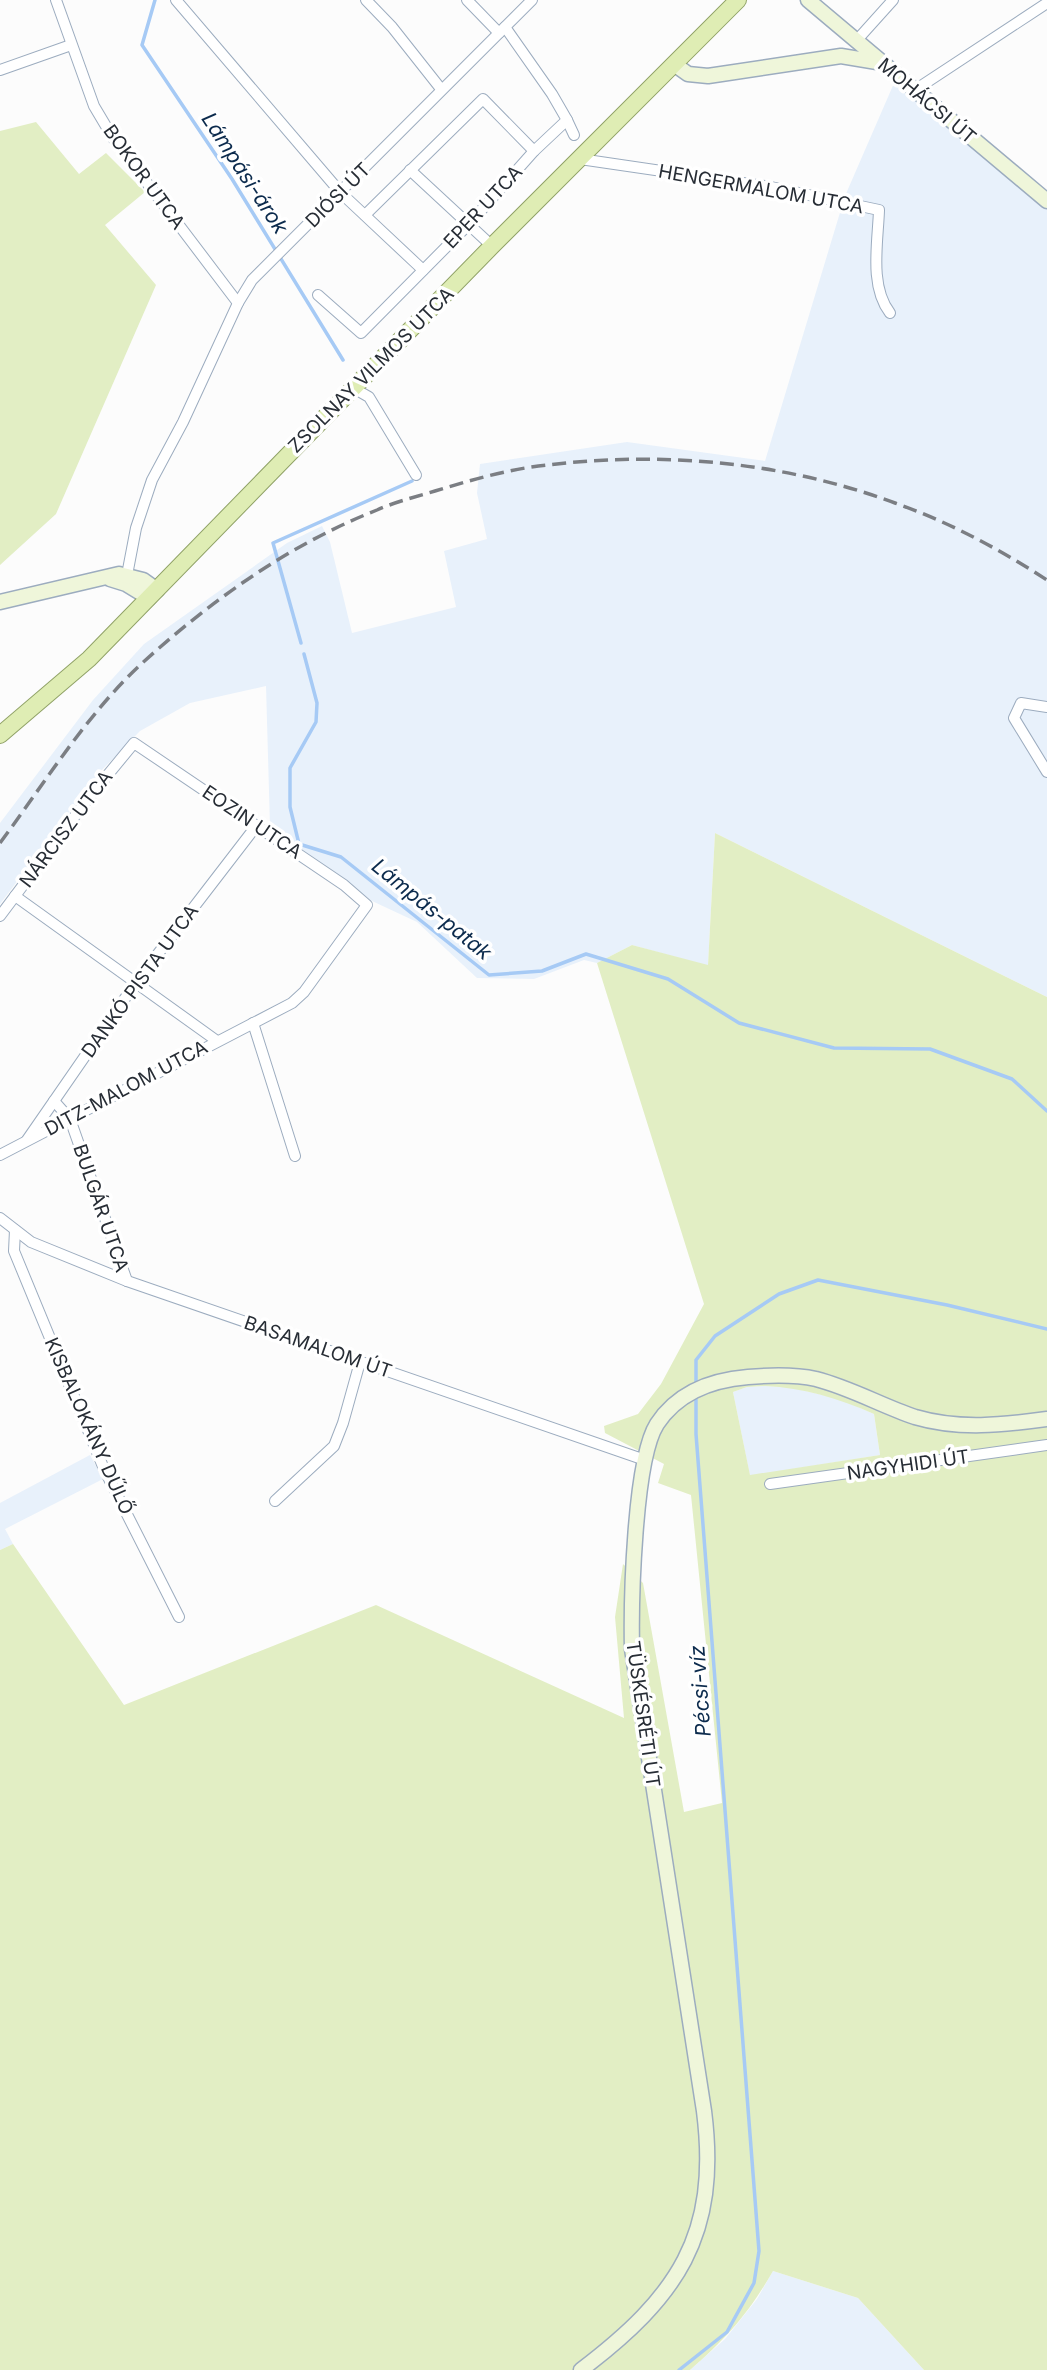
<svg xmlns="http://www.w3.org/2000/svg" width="1047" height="2370" font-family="Inter,sans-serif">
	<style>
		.built { fill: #e8f1fb }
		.green { fill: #e2eec4; fill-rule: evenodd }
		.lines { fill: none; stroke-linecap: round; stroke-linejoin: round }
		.stream { stroke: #a6caf5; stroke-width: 3.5 }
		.street-casing { stroke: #9cacbf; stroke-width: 12 }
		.secondary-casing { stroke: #9cacbf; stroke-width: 17 }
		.primary-casing { stroke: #90a267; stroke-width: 18 }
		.street { stroke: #fff; stroke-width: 10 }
		.secondary { stroke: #eff6da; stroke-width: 14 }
		.primary { stroke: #dfedb4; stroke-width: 16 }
		.rail { stroke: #7b7e83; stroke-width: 3.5; stroke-dasharray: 14 7; stroke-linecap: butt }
		.labels { text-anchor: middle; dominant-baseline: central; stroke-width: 7; stroke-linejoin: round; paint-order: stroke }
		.street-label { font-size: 19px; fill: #272d35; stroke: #fff }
		.water-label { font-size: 21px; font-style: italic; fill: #0c2b4d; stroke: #fff }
	</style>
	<rect width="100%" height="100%" fill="#fcfcfc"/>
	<!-- built -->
	<g class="built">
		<polygon points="898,74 1047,195 1047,997 715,833 708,966 632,945 597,963 584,960 534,979 477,978 417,922 372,901 270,826 266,686 190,703 140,731 100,772 0,904 0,823 93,700 144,644 287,543 322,526 330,542 352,633 456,607 444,551 487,539 477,493 480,464 627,442 765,461 845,196"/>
		<polygon points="765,1386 789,1387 840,1399 874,1414 880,1455 750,1476 733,1392 747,1387"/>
		<polygon points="90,1455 103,1479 5,1529 13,1544 0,1550 0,1503"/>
		<polygon points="773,2271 858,2298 924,2370 690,2370 725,2339 757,2299"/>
	</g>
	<!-- green -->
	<g class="green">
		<polygon points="36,122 79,174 106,153 145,192 105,225 156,285 56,514 0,565 0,131"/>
		<path d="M715,833L1047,997V2370H924L858,2298L773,2271C749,2313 727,2338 690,2370H0V1550L13,1544L124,1705L376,1605L624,1718L615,1617L623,1564L643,1583L684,1812L722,1803L691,1495L658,1483L664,1464L605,1433L604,1426L638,1414L661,1384L704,1304L597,963L632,945L708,965ZM765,1386C804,1388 838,1398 874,1414L880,1455L750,1475L733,1392L747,1387Z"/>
	</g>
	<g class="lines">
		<!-- stream -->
		<g class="stream">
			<polyline points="155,0 142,45 232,179 343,360"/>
			<polyline points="301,643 273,543 412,481"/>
			<polyline points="304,654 317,703 316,722 290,768 290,807 299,844 341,857 489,975 542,971 586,954 668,979 739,1023 834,1048 930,1049 1012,1079 1047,1111"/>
			<polyline points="696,1385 696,1360 715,1336 779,1294 818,1280 947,1305 1047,1329"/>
			<polyline points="679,2370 727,2332 754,2283 759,2251 696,1434 696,1396"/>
		</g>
		<!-- street casing -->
		<g class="street-casing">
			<g id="street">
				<polyline points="56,0 94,106 113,138 238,303"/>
				<polyline points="176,0 341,193 423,270"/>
				<polyline points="366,0 392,27 441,89"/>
				<polyline points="467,0 499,33"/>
				<polyline points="857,40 893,0"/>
				<polyline points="0,70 71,45"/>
				<polyline points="915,90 1047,3"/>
				<polyline points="567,120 574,135"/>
				<path d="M580,159L771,187L879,210C878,242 869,286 890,313"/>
				<polyline points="410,170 492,246"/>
				<polyline points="365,215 483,99 534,151"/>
				<polyline points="318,295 361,333 469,224 534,151 567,120 552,94 505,27"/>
				<polyline points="355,389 369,397 416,475"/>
				<polyline points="127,575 136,528 152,480 183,422 238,303 252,280 532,0"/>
				<polyline points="1047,707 1021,703 1014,718 1047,772"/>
				<polyline points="15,896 217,1041"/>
				<polyline points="0,916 87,800 134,743 344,885 367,905 304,992 292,1003 0,1155"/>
				<polyline points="253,1023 295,1156"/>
				<polyline points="54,1101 70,1119 127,1281"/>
				<polyline points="27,1140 137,981 257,825"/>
				<polyline points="0,1218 31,1242 127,1281 645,1460"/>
				<polyline points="15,1230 14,1251 104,1469 179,1617"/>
				<polyline points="770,1484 1047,1445"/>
				<polyline points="275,1501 334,1446 343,1423 360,1362"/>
			</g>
		</g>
		<!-- secondary casing -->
		<g class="secondary-casing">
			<g id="secondary">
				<polyline points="808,0 1047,201"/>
				<polyline points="674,64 688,74 708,76 841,56 877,62"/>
				<polyline points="110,579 126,584 149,598"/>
				<polyline points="0,602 119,574 143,580 157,590"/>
				<path d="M581,2370C677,2297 720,2236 704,2111L632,1649C631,1603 634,1460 657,1424C678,1392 711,1380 748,1377C771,1375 793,1374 816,1379C851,1388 882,1406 915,1417C959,1430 1003,1425 1047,1419"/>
			</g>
		</g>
		<!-- primary casing -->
		<g class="primary-casing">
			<polyline id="primary" points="0,735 89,659 492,246 738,0"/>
		</g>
		<!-- street -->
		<use href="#street" class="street"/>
		<!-- secondary -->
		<use href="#secondary" class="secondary"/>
		<!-- primary -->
		<use href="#primary" class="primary"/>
		<!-- rail -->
		<path class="rail" d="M0,843C44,784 85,717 139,666C209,602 288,545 377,510C395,502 415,497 435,491C471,480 509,469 547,465C664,451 785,462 895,503C949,522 999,549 1047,580"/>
	</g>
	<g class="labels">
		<!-- street labels -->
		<g class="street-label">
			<text transform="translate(927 101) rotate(40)">MOHÁCSI ÚT</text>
			<text transform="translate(144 177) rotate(54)">BOKOR UTCA</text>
			<text transform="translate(761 189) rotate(10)">HENGERMALOM UTCA</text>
			<text transform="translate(338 195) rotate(-45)">DIÓSI ÚT</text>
			<text transform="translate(483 207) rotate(-47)">EPER UTCA</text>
			<text transform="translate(371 370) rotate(-45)">ZSOLNAY VILMOS UTCA</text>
			<text transform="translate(252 822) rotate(34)">EOZIN UTCA</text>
			<text transform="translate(66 829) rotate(-53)">NÁRCISZ UTCA</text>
			<text transform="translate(140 981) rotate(-54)">DANKÓ PISTA UTCA</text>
			<text transform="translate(126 1088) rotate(-28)">DITZ-MALOM UTCA</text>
			<text transform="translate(101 1208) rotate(71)">BULGÁR UTCA</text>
			<text transform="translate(318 1347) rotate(19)">BASAMALOM ÚT</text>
			<text transform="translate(89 1426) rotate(66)">KISBALOKÁNY DŰLŐ</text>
			<text transform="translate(908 1465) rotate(-8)">NAGYHIDI ÚT</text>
			<text transform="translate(643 1714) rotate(82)">TÜSKÉSRÉTI ÚT</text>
		</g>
		<!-- water labels -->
		<g class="water-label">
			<text transform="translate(245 173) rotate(57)">Lámpási-árok</text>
			<text transform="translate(432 909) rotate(39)">Lámpás-patak</text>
			<text transform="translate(700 1691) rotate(-94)">Pécsi-víz</text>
		</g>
	</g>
</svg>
